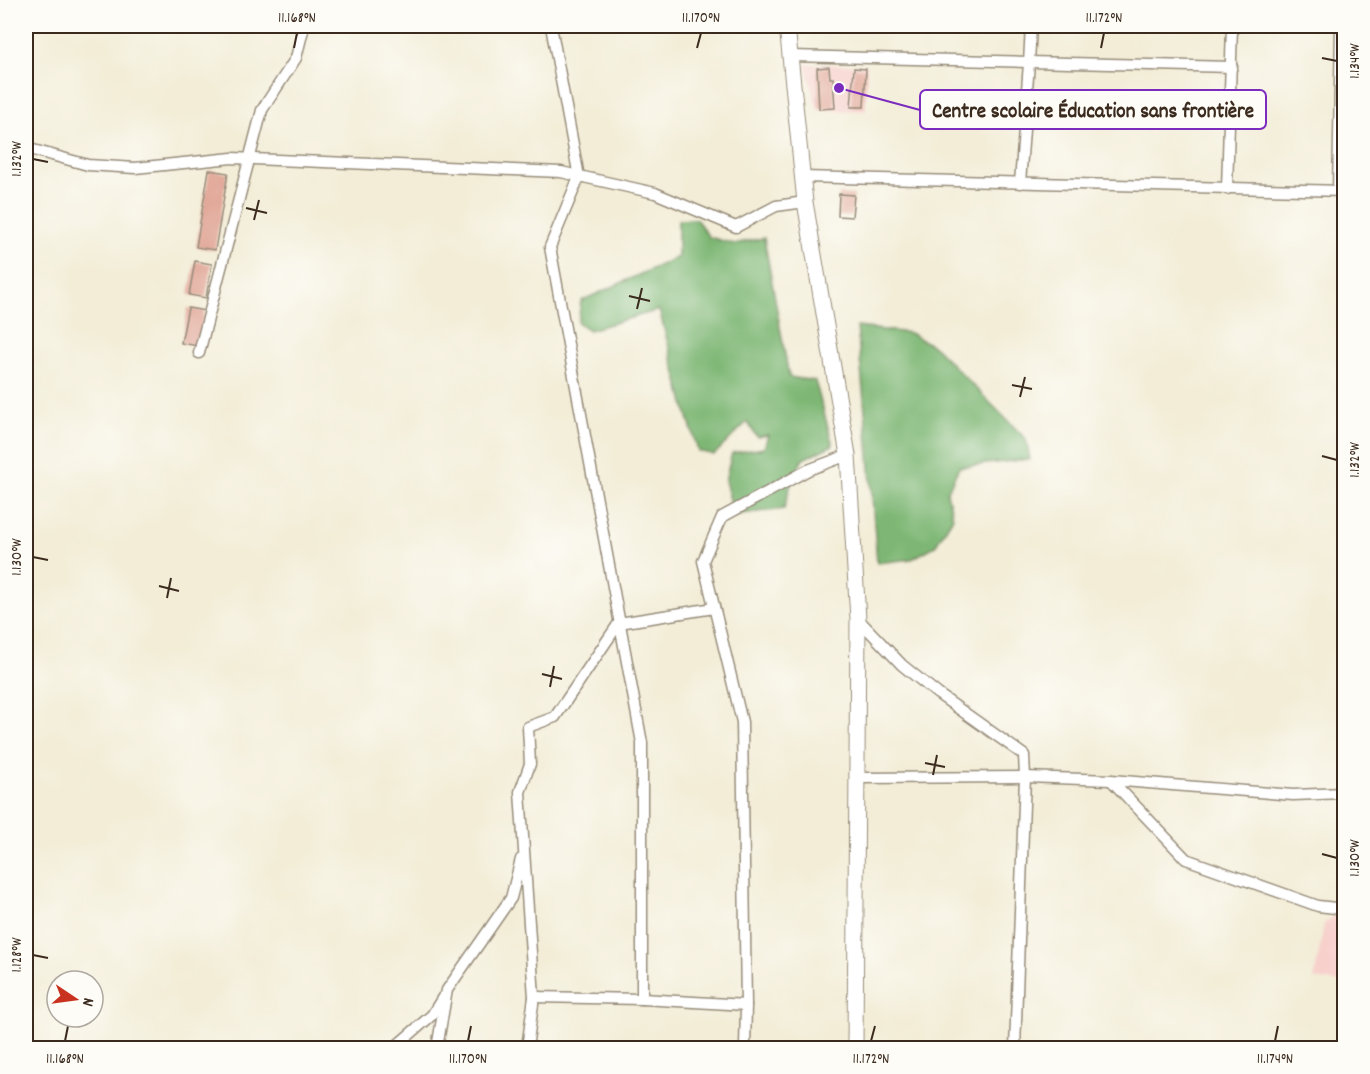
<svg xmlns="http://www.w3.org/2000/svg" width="1370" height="1074" font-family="Dekko,sans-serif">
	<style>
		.built { fill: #f7d0cc }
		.forest { fill: #7eb774; stroke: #5c7049; stroke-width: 1.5 }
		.building { fill: #e0a595 }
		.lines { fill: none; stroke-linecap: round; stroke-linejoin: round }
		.street-casing { stroke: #978c7a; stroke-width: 13 }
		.secondary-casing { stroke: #978c7a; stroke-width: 17 }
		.street { stroke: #fff; stroke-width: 10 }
		.secondary { stroke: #fff; stroke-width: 15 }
		.ticks { fill: none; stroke: #3b2a1e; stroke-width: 2 }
		.leader { fill: none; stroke: #7b2cbf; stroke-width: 2 }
		.callout-dot { fill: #7b2cbf; stroke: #fdfcf7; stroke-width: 2 }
		.callout { fill: #fdfcf7; stroke: #7b2cbf; stroke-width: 2 }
		.callout-label { font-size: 21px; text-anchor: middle; font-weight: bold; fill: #3b2a1e }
		.neatline { fill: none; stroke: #3b2a1e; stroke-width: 2 }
		.ticks-label { font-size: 15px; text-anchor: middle; fill: #3b2a1e }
	</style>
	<rect width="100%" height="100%" fill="#fdfcf7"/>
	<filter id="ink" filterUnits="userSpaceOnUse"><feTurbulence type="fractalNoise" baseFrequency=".0167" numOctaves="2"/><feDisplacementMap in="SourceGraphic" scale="12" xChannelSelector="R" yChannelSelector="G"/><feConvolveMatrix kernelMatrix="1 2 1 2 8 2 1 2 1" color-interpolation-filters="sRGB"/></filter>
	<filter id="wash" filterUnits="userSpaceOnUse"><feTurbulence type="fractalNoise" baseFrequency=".008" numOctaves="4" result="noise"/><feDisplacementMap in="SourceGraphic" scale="24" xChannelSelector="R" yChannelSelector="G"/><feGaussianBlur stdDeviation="1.35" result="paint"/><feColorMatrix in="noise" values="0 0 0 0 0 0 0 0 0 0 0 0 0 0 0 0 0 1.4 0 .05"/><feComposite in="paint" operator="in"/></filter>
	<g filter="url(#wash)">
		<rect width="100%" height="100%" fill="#f3edd7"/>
		<!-- built -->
		<g class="built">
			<polygon points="805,64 867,65 866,111 818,110"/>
			<polygon points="1342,909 1344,909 1344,983 1314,979 1324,924"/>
		</g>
		<!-- forest -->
		<g class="forest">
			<polygon points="696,219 709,237 734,244 764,238 789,377 815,381 833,445 803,459 792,480 784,509 734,515 725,481 732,453 764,448 768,435 757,437 747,422 714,455 698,451 685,407 659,310 589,330 578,323 581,301 678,257 678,220"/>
			<polygon points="857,327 910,333 935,347 1026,439 1030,459 959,467 947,493 953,517 935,546 912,559 877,563 868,443"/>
		</g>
		<g id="blocks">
			<!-- building -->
			<g class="building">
				<polygon points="829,67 830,78 833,78 835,108 819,109 817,68"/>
				<polygon points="854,68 866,69 864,107 851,107"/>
				<polygon points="209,170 228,173 215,250 196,247"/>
				<polygon points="839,194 854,195 852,217 838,216"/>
				<polygon points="195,261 212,264 206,298 189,295"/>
				<polygon points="188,308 205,311 198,346 181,343"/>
			</g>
		</g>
	</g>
	<g filter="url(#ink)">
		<use href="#blocks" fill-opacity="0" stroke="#978c7a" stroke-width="1.5"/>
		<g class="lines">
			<!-- street casing -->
			<g class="street-casing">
				<g id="street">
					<polyline points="551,26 579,177 550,247 642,743 642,999"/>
					<polyline points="790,56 1232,67"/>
					<polyline points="26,148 88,165 135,168 232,158 561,172 655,193 736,227 776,206 805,202"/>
					<polyline points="803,177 1344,191"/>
					<polyline points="1020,183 1029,63 1031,26"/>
					<polyline points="1227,189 1232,26"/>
					<polyline points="1338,191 1341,26"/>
					<polyline points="199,353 262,110 296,58 304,26"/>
					<polyline points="858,619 902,665 938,694 1024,755 1025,777 1015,1048"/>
					<polyline points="857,778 1025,777 1111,780 1293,795 1344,793"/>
					<polyline points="1111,780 1186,859 1318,906 1344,909"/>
					<polyline points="534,997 642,999 746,1005"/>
					<polyline points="394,1048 432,1015 443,997"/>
					<polyline points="437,1048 447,990 511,898 521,859"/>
					<polyline points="527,1048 534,997 520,792 530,764 528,727 555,717 619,623 714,608"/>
					<polyline points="745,1048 746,1005 742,722 703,561 722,517 808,470 848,455"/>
				</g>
			</g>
			<!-- secondary casing -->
			<g class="secondary-casing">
				<polyline id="secondary" points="787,26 805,202 848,455 858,619 855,1048"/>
			</g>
			<!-- street -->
			<use href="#street" class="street"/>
			<!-- secondary -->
			<use href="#secondary" class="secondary"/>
		</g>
	</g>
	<!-- ticks -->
	<path class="ticks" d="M294,48L297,33M697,48L701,33M1101,48L1104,33M1322,58L1337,61M33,159L48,162M246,208L267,213M254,220L259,200M629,296L650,301M637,309L642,288M1012,385L1032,389M1020,397L1025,377M1322,456L1337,460M33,557L48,560M159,586L179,591M167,598L171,578M542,674L562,679M550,687L554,666M925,763L945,767M933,775L937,755M1322,854L1337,858M33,955L48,958M65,1041L68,1026M468,1041L471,1026M871,1041L875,1026M1275,1041L1278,1026"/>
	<!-- callouts -->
	<path class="leader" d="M839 88L920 110"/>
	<circle class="callout-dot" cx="839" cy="88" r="6"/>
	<rect class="callout" x="920" y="90" width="346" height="39" rx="6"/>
	<g class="callout-label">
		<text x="1093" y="117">Centre scolaire Éducation sans frontière</text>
	</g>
	<!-- margin -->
	<rect width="1370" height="1074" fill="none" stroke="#fdfcf7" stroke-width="66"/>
	<!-- north arrow -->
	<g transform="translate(75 999) rotate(103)"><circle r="28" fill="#fdfcf7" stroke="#afa8a0" stroke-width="1.5"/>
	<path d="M0-4.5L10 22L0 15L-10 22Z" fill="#c8321e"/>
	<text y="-9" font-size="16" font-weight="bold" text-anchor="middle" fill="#3b2a1e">N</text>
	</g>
	<rect x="33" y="33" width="1304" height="1008" class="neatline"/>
	<g class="ticks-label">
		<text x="297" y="22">11.168°N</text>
		<text x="701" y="22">11.170°N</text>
		<text x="1104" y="22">11.172°N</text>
		<text transform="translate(1354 61) rotate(-90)" y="5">1.134°W</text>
		<text transform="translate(16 159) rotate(-90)" y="5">1.132°W</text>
		<text transform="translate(1354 460) rotate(-90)" y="5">1.132°W</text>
		<text transform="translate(16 557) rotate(-90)" y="5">1.130°W</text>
		<text transform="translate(1354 858) rotate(-90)" y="5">1.130°W</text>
		<text transform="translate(16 955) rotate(-90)" y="5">1.128°W</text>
		<text x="65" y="1063">11.168°N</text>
		<text x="468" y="1063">11.170°N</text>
		<text x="871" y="1063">11.172°N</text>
		<text x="1275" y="1063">11.174°N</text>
	</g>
</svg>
